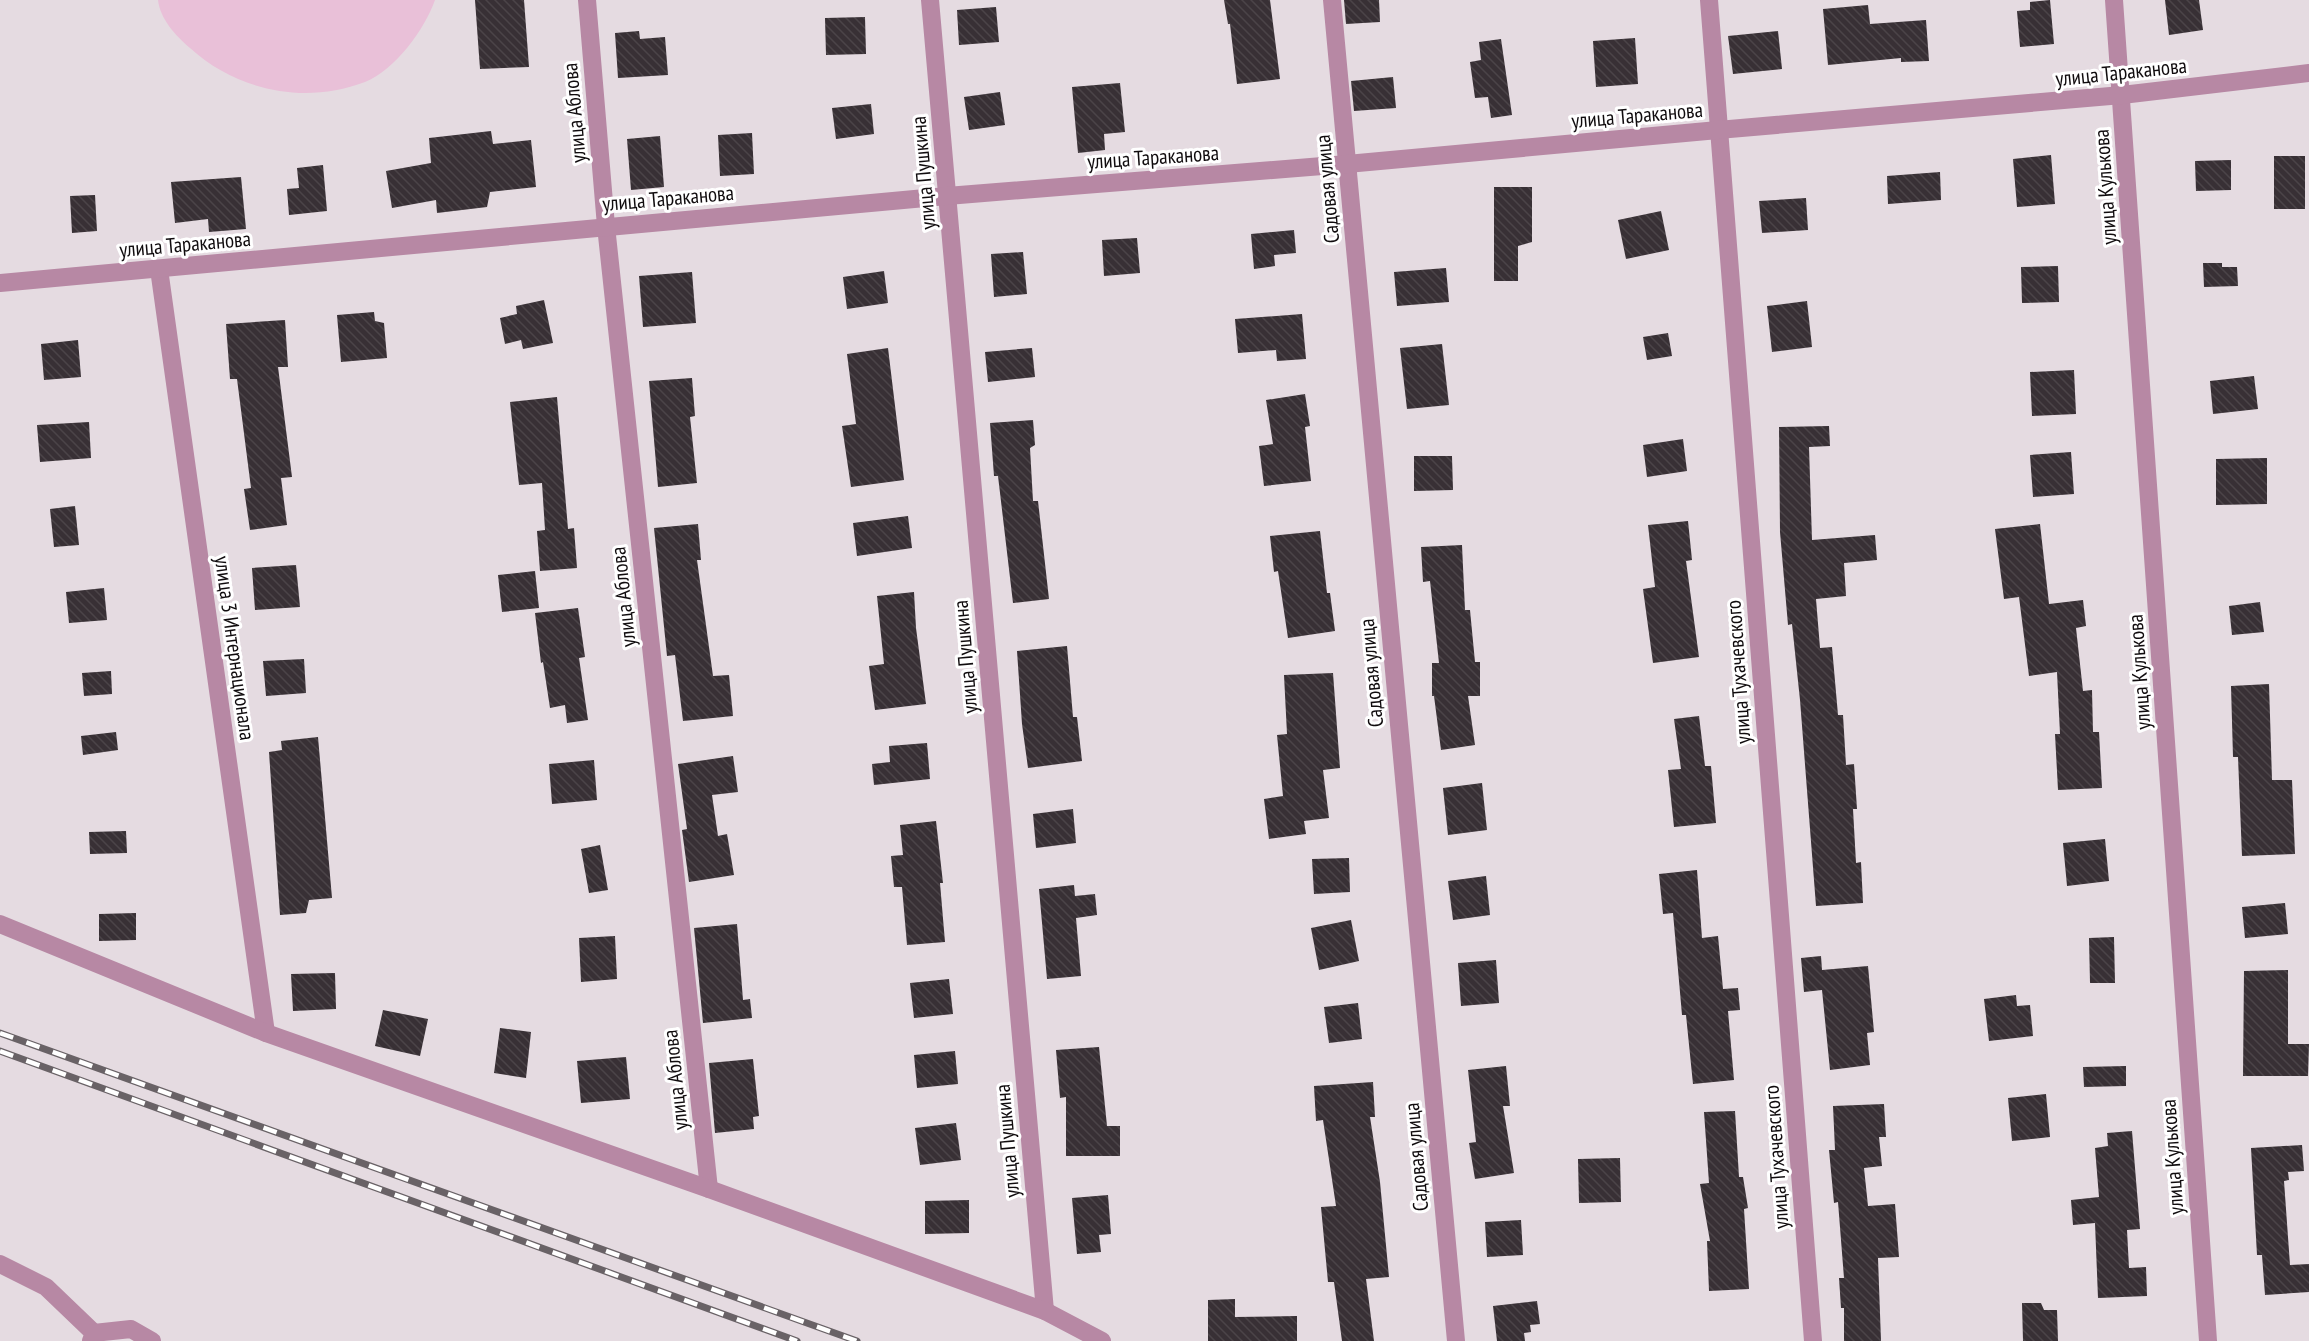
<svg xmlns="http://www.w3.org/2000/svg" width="2309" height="1341" font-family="'PT Sans Narrow',sans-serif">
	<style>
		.garden { fill: #e9c0d8 }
		.building { fill: url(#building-back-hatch) }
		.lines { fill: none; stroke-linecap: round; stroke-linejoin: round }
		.minor { stroke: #b788a4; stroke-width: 18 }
		.rail-casing { stroke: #696266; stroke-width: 7 }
		.rail { stroke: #fff; stroke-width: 4.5; stroke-dasharray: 14; stroke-linecap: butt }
		.labels { text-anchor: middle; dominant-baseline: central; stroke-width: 6; stroke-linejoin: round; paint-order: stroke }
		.street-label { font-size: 21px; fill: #100c0e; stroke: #fff }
	</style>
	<defs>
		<pattern id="building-back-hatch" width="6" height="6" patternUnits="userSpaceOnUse" patternTransform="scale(1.5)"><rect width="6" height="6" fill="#383035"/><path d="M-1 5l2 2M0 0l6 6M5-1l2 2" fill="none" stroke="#4b4448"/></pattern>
	</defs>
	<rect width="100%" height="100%" fill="#e5dbe1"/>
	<!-- garden -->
	<path class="garden" d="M158,0H435C425,29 395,70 365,82C305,105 237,91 190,48C176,36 160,19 158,0Z"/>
	<!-- building -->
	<g class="building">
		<polygon points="475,0 524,0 529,67 480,69"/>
		<polygon points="1224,0 1270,0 1280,79 1237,84 1230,24 1228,24"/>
		<polygon points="1344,0 1379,0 1380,22 1346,24"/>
		<polygon points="2050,0 2054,44 2020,47 2017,11 2030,10 2030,2"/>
		<polygon points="2165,0 2199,0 2203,30 2169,35"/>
		<polygon points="1868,5 1870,24 1926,20 1929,61 1901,62 1901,58 1828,65 1823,9"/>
		<polygon points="996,7 999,42 959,45 957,10"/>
		<polygon points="865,17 866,54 826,55 825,18"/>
		<polygon points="639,31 640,39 665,37 668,75 618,78 615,33"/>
		<polygon points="1778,31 1782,69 1733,74 1728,36"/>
		<polygon points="1635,38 1638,84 1596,87 1593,41"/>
		<polygon points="1501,39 1512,115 1491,118 1488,97 1475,98 1470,62 1481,60 1479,42"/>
		<polygon points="1393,77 1396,108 1354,111 1351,81"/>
		<polygon points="1120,83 1125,132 1104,134 1105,150 1078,153 1072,87"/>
		<polygon points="1000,92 1005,125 969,130 964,97"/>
		<polygon points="871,104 874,134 836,139 832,108"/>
		<polygon points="491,131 493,144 531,140 536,187 490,192 487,207 437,213 436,200 392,208 386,171 431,163 429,138"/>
		<polygon points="752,133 754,174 720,176 718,135"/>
		<polygon points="660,136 664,187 631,190 627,139"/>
		<polygon points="2051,155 2055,204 2017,207 2013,159"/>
		<rect x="2274" y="156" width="31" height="53"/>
		<polygon points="2231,160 2231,190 2196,191 2195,161"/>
		<polygon points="323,165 327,211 289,215 287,189 299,188 297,168"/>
		<polygon points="1940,172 1941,200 1888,204 1887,176"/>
		<polygon points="241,177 246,229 209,232 208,219 175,223 171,182"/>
		<polygon points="1494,187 1532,187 1532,242 1518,246 1518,281 1494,281"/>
		<polygon points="95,195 97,231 72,233 70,196"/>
		<polygon points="1806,198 1808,230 1762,233 1759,201"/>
		<polygon points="1661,211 1669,250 1626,259 1618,220"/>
		<polygon points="1294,230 1296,253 1274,255 1275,266 1254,269 1251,234"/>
		<polygon points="1137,238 1140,273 1104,276 1102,240"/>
		<polygon points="1023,252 1027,294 994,297 991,254"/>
		<polygon points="2203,263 2222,263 2222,267 2237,267 2238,286 2204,287"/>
		<polygon points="2058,266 2059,302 2022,303 2021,267"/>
		<polygon points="1446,268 1449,302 1397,306 1394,272"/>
		<polygon points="884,271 888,303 847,309 843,277"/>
		<polygon points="692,272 696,323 643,327 639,276"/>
		<polygon points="544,300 553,343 523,349 521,340 505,344 500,318 517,314 516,306"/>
		<polygon points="1807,301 1812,347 1772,352 1767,306"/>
		<polygon points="374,312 375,321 384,323 387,358 341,362 337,315"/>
		<polygon points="1302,314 1306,359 1277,361 1276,350 1238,353 1235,319"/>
		<polygon points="285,320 288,367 278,367 292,477 281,478 287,525 250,530 244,489 251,488 237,379 230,379 226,324"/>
		<polygon points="1668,333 1672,356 1647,360 1643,337"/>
		<polygon points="78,340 81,377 44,380 41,344"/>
		<polygon points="1442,344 1449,405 1407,409 1400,348"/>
		<polygon points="888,348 904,480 851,487 842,426 856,424 847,354"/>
		<polygon points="1032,348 1035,377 988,382 985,352"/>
		<polygon points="2074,370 2076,414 2032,416 2030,372"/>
		<polygon points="2254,376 2258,409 2213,414 2210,381"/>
		<polygon points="692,378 695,416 690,417 697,483 658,487 649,381"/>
		<polygon points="1305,394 1310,426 1305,427 1311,481 1264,486 1259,446 1273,444 1266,400"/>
		<polygon points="557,397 568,529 574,528 577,568 540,571 537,531 545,530 542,483 519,485 510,402"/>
		<polygon points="1033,420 1035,445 1030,448 1033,501 1038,501 1049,599 1013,603 998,476 994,476 990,423"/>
		<polygon points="89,422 91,458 40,462 37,425"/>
		<polygon points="1829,426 1830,446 1809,447 1812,540 1875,535 1877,560 1844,563 1846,596 1816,599 1820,648 1832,647 1838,715 1843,715 1846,765 1854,764 1857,809 1853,809 1856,863 1861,862 1863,903 1816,906 1800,700 1792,624 1788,625 1780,532 1779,427"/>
		<polygon points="1683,439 1687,471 1647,477 1643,445"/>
		<polygon points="2071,452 2074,494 2033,497 2030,455"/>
		<polygon points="1414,456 1452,456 1453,490 1414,491"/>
		<polygon points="2267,458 2267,504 2216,505 2216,459"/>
		<polygon points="75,506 79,545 54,547 50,509"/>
		<polygon points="908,516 912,548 857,556 853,523"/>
		<polygon points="1688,521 1692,560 1686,561 1699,657 1653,663 1643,589 1655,587 1648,525"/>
		<polygon points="698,524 701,560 697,560 713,676 729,675 733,716 683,721 675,655 667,656 654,528"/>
		<polygon points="2040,524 2049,604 2083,600 2086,626 2076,628 2083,691 2092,690 2093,732 2099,732 2102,788 2058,790 2055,734 2060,734 2057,672 2029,676 2019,597 2004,599 1995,529"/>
		<polygon points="1320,531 1327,593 1330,593 1335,631 1288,638 1278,571 1274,572 1270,536"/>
		<polygon points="1462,545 1465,610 1470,610 1475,662 1480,662 1480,696 1468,696 1475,745 1441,750 1434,696 1432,696 1432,663 1439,663 1430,581 1423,582 1421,547"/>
		<polygon points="296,565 300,607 255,610 252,568"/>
		<polygon points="535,571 539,608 502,612 498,575"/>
		<polygon points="104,588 107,620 69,623 66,592"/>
		<polygon points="914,592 916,628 926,704 875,710 869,666 884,664 877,596"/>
		<polygon points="2260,602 2264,632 2232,635 2229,606"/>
		<polygon points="578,608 585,657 579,658 588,720 567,723 565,705 550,708 543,662 541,663 535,613"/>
		<polygon points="1067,646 1073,717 1077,717 1082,761 1028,768 1022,724 1017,651"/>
		<polygon points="304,659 306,693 266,696 263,661"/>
		<polygon points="111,671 112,694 84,696 82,673"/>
		<polygon points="1333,673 1340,768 1323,770 1329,818 1304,821 1306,834 1269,839 1264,799 1283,796 1277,735 1287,734 1284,675"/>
		<polygon points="2269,684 2272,780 2292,780 2295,854 2242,856 2238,757 2233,757 2231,686"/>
		<polygon points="1699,716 1705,766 1711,766 1716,823 1674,827 1668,770 1681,769 1674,719"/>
		<polygon points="116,732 118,750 83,755 81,736"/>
		<polygon points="318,737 332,898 309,900 306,913 280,915 269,752 282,750 281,741"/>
		<polygon points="927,743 930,779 874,785 872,764 890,762 889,746"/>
		<polygon points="733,756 738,792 712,795 718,836 727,834 734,875 689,882 682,830 687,829 678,764"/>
		<polygon points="594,760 597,800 552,804 549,764"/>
		<polygon points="1482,783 1487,830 1448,835 1443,788"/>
		<polygon points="1073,809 1076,843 1036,848 1033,814"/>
		<polygon points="936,821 943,883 940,883 945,942 907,945 902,887 894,887 891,856 903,855 900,825"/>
		<polygon points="126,831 127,853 90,854 89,832"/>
		<polygon points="2105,839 2109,881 2067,886 2063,843"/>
		<polygon points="600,845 608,890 589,893 581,849"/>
		<polygon points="1349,858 1350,892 1314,894 1312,859"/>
		<polygon points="1697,870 1702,938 1718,936 1723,989 1738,988 1740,1010 1728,1011 1734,1080 1693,1084 1686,1015 1682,1015 1673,913 1663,914 1659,874"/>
		<polygon points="1486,876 1490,915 1453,920 1448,881"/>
		<polygon points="1074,885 1075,896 1095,894 1097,915 1076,918 1081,976 1047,979 1039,889"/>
		<polygon points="2285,903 2288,934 2245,938 2242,907"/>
		<polygon points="136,913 136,940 99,941 99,914"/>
		<polygon points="1351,920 1359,961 1319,970 1311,928"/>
		<polygon points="737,924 743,1000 750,999 752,1018 703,1023 694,928"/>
		<polygon points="615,936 617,979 581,982 579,938"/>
		<polygon points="2114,937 2115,983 2090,983 2089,938"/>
		<polygon points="1821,956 1822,970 1868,966 1874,1032 1867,1033 1870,1065 1830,1070 1822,990 1804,992 1801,958"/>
		<polygon points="1496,960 1499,1003 1461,1006 1458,963"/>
		<polygon points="2288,970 2288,1044 2309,1044 2308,1076 2243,1076 2244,971"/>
		<polygon points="335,973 336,1009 293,1011 291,974"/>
		<polygon points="949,979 953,1014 914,1018 910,983"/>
		<polygon points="2016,995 2017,1006 2030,1005 2033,1036 1989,1041 1984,999"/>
		<polygon points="1358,1003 1362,1039 1329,1043 1324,1007"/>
		<polygon points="383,1010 428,1019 420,1056 375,1046"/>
		<polygon points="500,1028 531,1032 526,1078 494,1073"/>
		<polygon points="1099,1047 1107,1126 1120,1126 1120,1156 1066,1156 1066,1097 1060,1098 1056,1050"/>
		<polygon points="955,1051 958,1084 917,1088 914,1055"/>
		<polygon points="626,1057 630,1099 581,1103 577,1061"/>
		<polygon points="753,1059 759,1116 753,1117 754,1129 715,1133 709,1063"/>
		<polygon points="1506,1066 1510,1106 1503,1106 1514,1173 1475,1179 1469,1143 1476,1142 1468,1070"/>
		<polygon points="2126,1066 2126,1086 2084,1087 2083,1067"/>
		<polygon points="1373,1082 1375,1117 1370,1117 1380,1182 1389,1277 1366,1279 1374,1341 1342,1341 1334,1282 1328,1282 1321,1207 1336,1206 1323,1120 1316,1121 1314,1086"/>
		<polygon points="2046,1094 2050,1137 2012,1141 2008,1098"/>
		<polygon points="1884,1104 1886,1137 1879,1137 1882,1166 1864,1168 1868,1206 1895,1204 1899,1257 1878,1258 1881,1341 1844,1341 1844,1308 1841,1308 1839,1278 1844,1278 1838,1202 1834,1203 1829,1150 1835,1150 1833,1106"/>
		<polygon points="1735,1111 1739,1177 1743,1177 1748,1208 1744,1209 1749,1289 1709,1291 1707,1241 1710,1241 1700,1184 1709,1183 1704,1112"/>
		<polygon points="956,1123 961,1160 920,1165 915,1128"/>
		<polygon points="2132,1131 2140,1229 2127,1230 2129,1268 2146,1267 2147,1296 2098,1298 2095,1223 2073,1225 2071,1200 2099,1197 2095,1148 2108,1146 2107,1133"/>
		<polygon points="2302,1145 2304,1171 2288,1172 2289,1180 2284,1181 2290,1265 2309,1264 2309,1292 2265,1295 2262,1255 2257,1255 2251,1148"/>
		<polygon points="1620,1158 1621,1202 1579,1203 1578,1159"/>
		<polygon points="1108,1195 1111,1234 1099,1235 1101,1252 1077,1254 1072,1198"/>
		<polygon points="969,1200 969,1233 925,1234 925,1201"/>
		<polygon points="1521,1220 1523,1255 1487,1257 1485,1222"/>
		<polygon points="1235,1299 1235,1317 1297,1316 1297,1341 1208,1341 1208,1300"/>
		<polygon points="1537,1301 1540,1324 1530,1325 1531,1332 1524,1333 1525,1341 1497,1341 1493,1306"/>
		<polygon points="2022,1303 2041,1303 2044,1310 2057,1310 2058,1341 2023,1341"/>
	</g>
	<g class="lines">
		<!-- minor -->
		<g class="minor">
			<polyline points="587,0 606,226 709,1189"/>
			<polyline points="930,0 1045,1311"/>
			<polyline points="1332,0 1456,1341"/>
			<polyline points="1709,0 1813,1341"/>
			<polyline points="2114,0 2208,1341"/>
			<polyline points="159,269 266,1033"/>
			<polyline points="0,283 947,196 1347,164 1718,130 2122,95 2309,73"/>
			<polyline points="0,924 266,1033 709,1189 1045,1311 1102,1341"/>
			<polyline points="0,1264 46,1287 94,1333 91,1341"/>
			<polyline points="94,1333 131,1329 152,1341"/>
		</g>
		<!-- rail casing -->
		<g class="rail-casing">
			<g id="rail">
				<polyline points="0,1033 857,1341"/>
				<polyline points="0,1051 797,1341"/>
			</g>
		</g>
		<!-- rail -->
		<use href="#rail" class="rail"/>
	</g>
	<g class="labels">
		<!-- street labels -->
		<g class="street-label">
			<text transform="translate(2121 72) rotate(-6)">улица Тараканова</text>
			<text transform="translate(574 113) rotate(-95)">улица Аблова</text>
			<text transform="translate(1637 115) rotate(-5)">улица Тараканова</text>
			<text transform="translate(1153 157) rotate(-4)">улица Тараканова</text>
			<text transform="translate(923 173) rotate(-95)">улица Пушкина</text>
			<text transform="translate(2105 187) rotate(-94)">улица Кулькова</text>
			<text transform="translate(1327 189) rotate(-95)">Садовая улица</text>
			<text transform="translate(668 198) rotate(-5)">улица Тараканова</text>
			<text transform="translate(185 244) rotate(-5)">улица Тараканова</text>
			<text transform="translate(623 597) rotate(-96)">улица Аблова</text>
			<text transform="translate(235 648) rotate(82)">улица 3 Интернационала</text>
			<text transform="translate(965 657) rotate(-95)">улица Пушкина</text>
			<text transform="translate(1738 672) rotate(-94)">улица Тухачевского</text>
			<text transform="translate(2139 672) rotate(-94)">улица Кулькова</text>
			<text transform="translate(1371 673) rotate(-95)">Садовая улица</text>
			<text transform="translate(675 1080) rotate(-96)">улица Аблова</text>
			<text transform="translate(1007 1141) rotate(-95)">улица Пушкина</text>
			<text transform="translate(1416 1157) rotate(-95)">Садовая улица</text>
			<text transform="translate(1776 1157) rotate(-94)">улица Тухачевского</text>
			<text transform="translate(2172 1157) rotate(-94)">улица Кулькова</text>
		</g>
	</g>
</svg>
